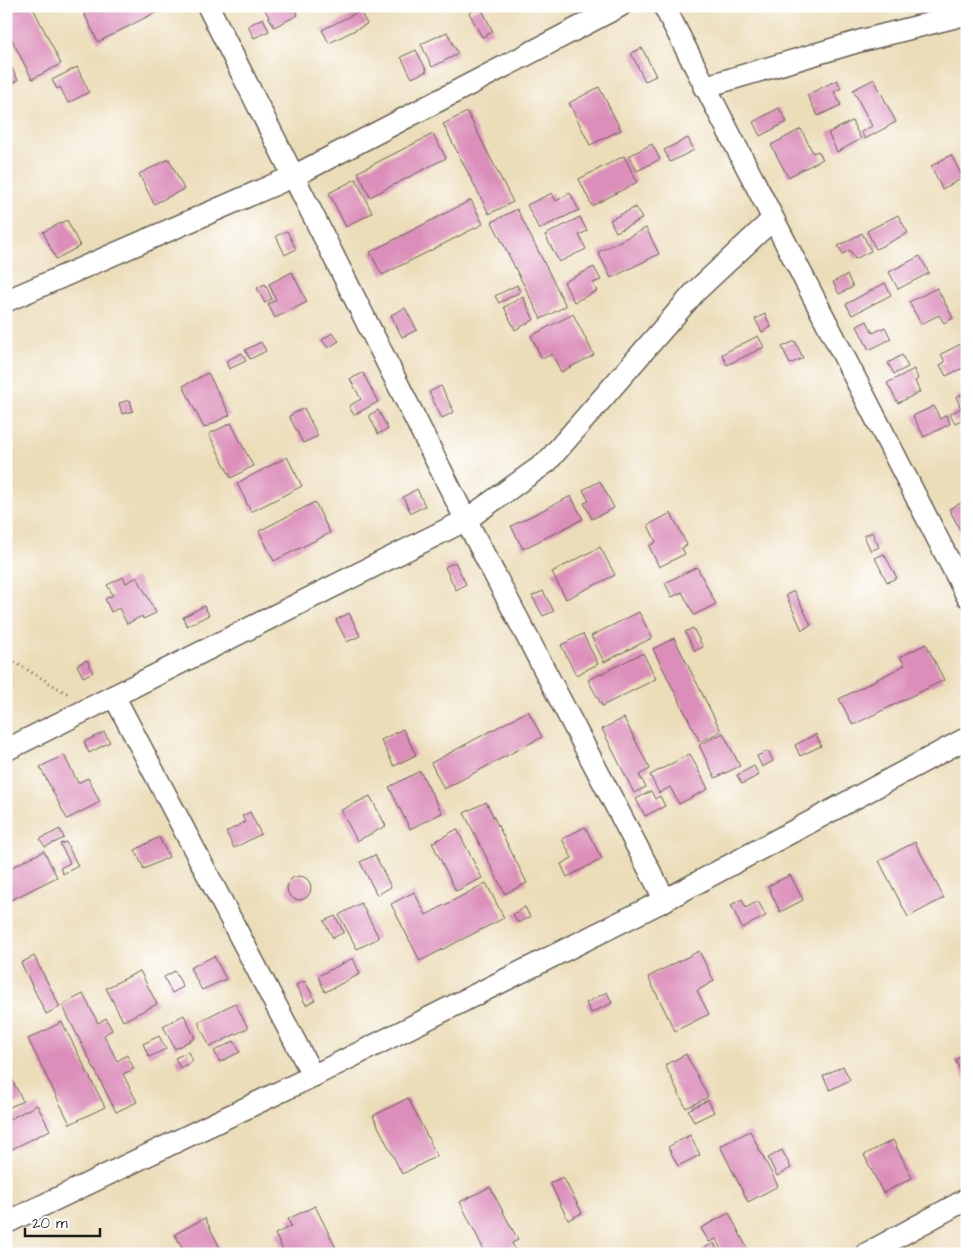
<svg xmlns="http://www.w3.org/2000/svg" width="973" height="1260" font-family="'Architects Daughter',sans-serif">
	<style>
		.building { fill: #db8eb9 }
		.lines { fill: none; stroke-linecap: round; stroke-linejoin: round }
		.minor-casing { stroke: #656053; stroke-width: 24 }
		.path { stroke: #656053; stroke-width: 3; stroke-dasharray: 1 4; stroke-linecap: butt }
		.minor { stroke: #fff; stroke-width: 21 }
	</style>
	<rect width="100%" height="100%" fill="#fff"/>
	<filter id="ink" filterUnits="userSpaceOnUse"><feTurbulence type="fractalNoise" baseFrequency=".02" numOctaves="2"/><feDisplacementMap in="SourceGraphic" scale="10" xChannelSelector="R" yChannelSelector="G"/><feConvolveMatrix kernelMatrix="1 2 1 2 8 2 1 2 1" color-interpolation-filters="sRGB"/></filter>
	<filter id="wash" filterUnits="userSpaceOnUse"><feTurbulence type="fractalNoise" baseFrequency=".0096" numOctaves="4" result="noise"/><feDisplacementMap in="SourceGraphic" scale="20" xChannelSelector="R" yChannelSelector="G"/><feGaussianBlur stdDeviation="1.12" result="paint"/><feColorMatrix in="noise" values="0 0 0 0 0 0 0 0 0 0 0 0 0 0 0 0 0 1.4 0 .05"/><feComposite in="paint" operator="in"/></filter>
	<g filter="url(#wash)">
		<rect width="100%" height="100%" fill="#ecddb9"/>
		<g id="blocks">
			<!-- building -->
			<g class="building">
				<polygon points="8,6 32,6 61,64 32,79 6,28 6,7"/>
				<polygon points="96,6 168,6 98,42 84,13"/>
				<polygon points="263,6 293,6 298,15 274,27"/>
				<polygon points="481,7 493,32 482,37 469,13"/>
				<polygon points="360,11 367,24 329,43 322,30"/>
				<polygon points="263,18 269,31 254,38 248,26"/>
				<polygon points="447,32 458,54 432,67 421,44"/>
				<polygon points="642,48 656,76 645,81 631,53"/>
				<polygon points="416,50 427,71 412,78 401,57"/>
				<polygon points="6,57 18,80 6,87"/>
				<polygon points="77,67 89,92 68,103 60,87 57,89 52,80"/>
				<polygon points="874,79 896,122 865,139 861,132 872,126 853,90"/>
				<polygon points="837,80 841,88 834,92 841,105 818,116 807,95"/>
				<polygon points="599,87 621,130 590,145 569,103"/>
				<polygon points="779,108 787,122 760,136 753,122"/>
				<polygon points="467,112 513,202 489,214 443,124"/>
				<polygon points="852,121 861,139 837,152 828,133"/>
				<polygon points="801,129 813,153 818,151 823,159 788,177 771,145"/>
				<polygon points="433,134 446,158 370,197 358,172"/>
				<polygon points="688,138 694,150 670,162 664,150"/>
				<polygon points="652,144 660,159 637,171 629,156"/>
				<polygon points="951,155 963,178 942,189 931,166"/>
				<polygon points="624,156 637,182 592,206 579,179"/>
				<polygon points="169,159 184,189 154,204 139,174"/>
				<polygon points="356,179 372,213 346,227 329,193"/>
				<polygon points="552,193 556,201 570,193 579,210 539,229 527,205"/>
				<polygon points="471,200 483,224 382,275 370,252"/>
				<polygon points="636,207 642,219 616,232 610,220"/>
				<polygon points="517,209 566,306 541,319 492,222"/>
				<polygon points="898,215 908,233 876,249 867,231"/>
				<polygon points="580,217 587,231 579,235 586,249 559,262 545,235"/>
				<polygon points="67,220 80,246 56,259 43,232"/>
				<polygon points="646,228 659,254 611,278 598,252"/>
				<polygon points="287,231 296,249 285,255 276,236"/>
				<polygon points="862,233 871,251 855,259 850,250 843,254 838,246"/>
				<polygon points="920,256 929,273 898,289 889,272"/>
				<polygon points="594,267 601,280 593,283 597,291 574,302 564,282"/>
				<polygon points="292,272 307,302 275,318 268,304 276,300 269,284"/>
				<polygon points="847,275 853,287 839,294 833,282"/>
				<polygon points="885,283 891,295 852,315 846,304"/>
				<polygon points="265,284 272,299 265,303 257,288"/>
				<polygon points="517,285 520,292 499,303 495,296"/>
				<polygon points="937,288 953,318 944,323 939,315 921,324 909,302"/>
				<polygon points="523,297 534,320 515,330 504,307"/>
				<polygon points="405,308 417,330 402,337 391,315"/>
				<polygon points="573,314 594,355 561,372 552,354 542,359 531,336"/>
				<polygon points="765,314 771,327 762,332 755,319"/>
				<polygon points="867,321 873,333 885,327 891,339 869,350 857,326"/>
				<polygon points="332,333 339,341 328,348 322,340"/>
				<polygon points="758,336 764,347 727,365 722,354"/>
				<polygon points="795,341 803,358 790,364 782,347"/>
				<polygon points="261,342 266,351 250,359 245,350"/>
				<polygon points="963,343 967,351 967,366 946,376 940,365 945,362 941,354"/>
				<polygon points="242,353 246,361 229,369 226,361"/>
				<polygon points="902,355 908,367 894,374 888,363"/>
				<polygon points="914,369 918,379 915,381 920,392 898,403 887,383"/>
				<polygon points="208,373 230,415 204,428 183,386"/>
				<polygon points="363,373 378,402 354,415 349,406 361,399 350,379"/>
				<polygon points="441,386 454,412 442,418 429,392"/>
				<polygon points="967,392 967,417 955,423 950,414 961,408 956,397"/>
				<polygon points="130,400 133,411 122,414 119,403"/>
				<polygon points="934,406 940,419 946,415 950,424 924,437 913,416"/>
				<polygon points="304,408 318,436 303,443 289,416"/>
				<polygon points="378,410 388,429 378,434 369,415"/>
				<polygon points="231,423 253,466 231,478 209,434"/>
				<polygon points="287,457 302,486 251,512 237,483"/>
				<polygon points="600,481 614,508 592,519 584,503 589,501 583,490"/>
				<polygon points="417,489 425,506 411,513 403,497"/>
				<polygon points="571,496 583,519 523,549 511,526"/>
				<polygon points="967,500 967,543 949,509"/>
				<polygon points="315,502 330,533 274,561 259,531"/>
				<polygon points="671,513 687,545 682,548 685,554 659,567 649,546 656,542 648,525"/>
				<polygon points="872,532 879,547 871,551 864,536"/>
				<polygon points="600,547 615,575 566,599 552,572"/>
				<polygon points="884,554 897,578 887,582 875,558"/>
				<polygon points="455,562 466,584 456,590 445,567"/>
				<polygon points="697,567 716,604 694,615 682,592 672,597 665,583"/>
				<polygon points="123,577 126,583 137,577 156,613 143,619 142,616 127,624 119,608 111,612 105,599 113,595 107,585"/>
				<polygon points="543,591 554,611 543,616 532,596"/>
				<polygon points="794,591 811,625 802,630 786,595"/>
				<polygon points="204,606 209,615 187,626 183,617"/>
				<polygon points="639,612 652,638 604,662 591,636"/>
				<polygon points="349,613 360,636 347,642 336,620"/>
				<polygon points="693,628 703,647 695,651 685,632"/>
				<polygon points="583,634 598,664 576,675 561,645"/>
				<polygon points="674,638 721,731 700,742 653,649"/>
				<polygon points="926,644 944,680 853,725 839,699 905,665 900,657"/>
				<polygon points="643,653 656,679 602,706 588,680"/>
				<polygon points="87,660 93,672 83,677 77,665"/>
				<polygon points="528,711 542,737 444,789 431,763"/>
				<polygon points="624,718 650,769 639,775 646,787 634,793 602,729"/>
				<polygon points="403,729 416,755 394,766 381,740"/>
				<polygon points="104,732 110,742 89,753 84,742"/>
				<polygon points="723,733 740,766 715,778 699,745"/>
				<polygon points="816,734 821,746 800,756 795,745"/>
				<polygon points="768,751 773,761 762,767 757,756"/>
				<polygon points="690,754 708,789 679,804 670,787 659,793 650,775"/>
				<polygon points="64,755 78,783 88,778 100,802 67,819 40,767"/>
				<polygon points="754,766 759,775 742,784 737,775"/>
				<polygon points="420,771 442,813 410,829 389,787"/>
				<polygon points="651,791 655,799 660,796 665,806 645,816 636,799"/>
				<polygon points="370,796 386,826 357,841 341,810"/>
				<polygon points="486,802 527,883 505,894 464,813"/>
				<polygon points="250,812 261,834 234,848 226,832 245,822 242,816"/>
				<polygon points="585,827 602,859 567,877 561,864 572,858 562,839"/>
				<polygon points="60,829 64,838 45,847 40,839"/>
				<polygon points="457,829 482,878 456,891 432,843"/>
				<polygon points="159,837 169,857 144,869 135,850"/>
				<polygon points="66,842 78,866 63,874 60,868 70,863 60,844"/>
				<polygon points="915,842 944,898 908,917 879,861"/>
				<polygon points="44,851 57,877 11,900 6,891 6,870"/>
				<polygon points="375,855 391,887 377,895 360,862"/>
				<polygon points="790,875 803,900 780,912 768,886"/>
				<circle cx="299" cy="888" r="12"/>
				<polygon points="486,883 504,918 420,961 391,904 414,892 426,915"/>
				<polygon points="742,899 746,908 758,901 766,916 742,928 731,905"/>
				<polygon points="361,903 379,938 357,949 339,915"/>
				<polygon points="525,907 530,917 518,923 513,914"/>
				<polygon points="335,916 344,932 333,938 324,921"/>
				<polygon points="699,951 714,981 697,991 709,1014 675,1031 648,977"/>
				<polygon points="34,956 60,1007 46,1014 21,963"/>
				<polygon points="214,956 226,979 202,990 190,968"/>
				<polygon points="353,958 360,974 325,992 318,976"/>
				<polygon points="140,971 157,1004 123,1021 106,988"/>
				<polygon points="175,971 183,987 172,993 164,977"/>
				<polygon points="305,981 315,1000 306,1005 296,985"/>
				<polygon points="607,992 612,1003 591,1013 586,1003"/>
				<polygon points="83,994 98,1023 106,1018 112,1030 104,1035 117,1061 127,1055 134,1069 123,1074 137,1102 116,1112 62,1005"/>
				<polygon points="235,1003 248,1028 210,1047 198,1022"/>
				<polygon points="184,1015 195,1038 175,1049 163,1026"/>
				<polygon points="62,1022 105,1107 70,1124 28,1039"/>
				<polygon points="159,1036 166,1049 149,1057 143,1044"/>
				<polygon points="234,1041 240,1052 220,1062 214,1051"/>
				<polygon points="188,1052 193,1061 180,1068 175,1058"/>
				<polygon points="686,1054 708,1097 686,1108 665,1065"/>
				<polygon points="967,1054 967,1084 955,1060"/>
				<polygon points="843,1066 850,1080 830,1090 823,1076"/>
				<polygon points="6,1068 23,1101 6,1109"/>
				<polygon points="408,1098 437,1156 402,1174 373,1116"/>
				<polygon points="708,1100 714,1112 694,1122 688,1110"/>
				<polygon points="37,1105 50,1130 6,1152 6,1121"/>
				<polygon points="750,1131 778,1186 748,1202 720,1146"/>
				<polygon points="690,1135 700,1155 678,1166 668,1147"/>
				<polygon points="893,1140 912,1178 883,1193 864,1155"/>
				<polygon points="782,1150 791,1168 777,1176 768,1158"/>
				<polygon points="563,1177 582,1213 568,1220 550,1183"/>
				<polygon points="490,1187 518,1240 512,1243 516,1252 513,1254 486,1254 460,1202"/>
				<polygon points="315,1206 339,1254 285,1254 275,1234 291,1226 288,1219"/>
				<polygon points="729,1213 749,1252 745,1254 723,1254 716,1239 709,1242 701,1228"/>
				<polygon points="205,1218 223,1254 185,1254 175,1234"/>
				<polygon points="714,1243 719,1254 704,1254 702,1249"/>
			</g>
		</g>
	</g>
	<g filter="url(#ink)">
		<use href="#blocks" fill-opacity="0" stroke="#656053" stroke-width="1"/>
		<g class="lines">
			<!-- minor casing -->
			<g class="minor-casing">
				<g id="minor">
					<polyline points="208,6 466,520 665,900"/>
					<polyline points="664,6 967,596"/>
					<polyline points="704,87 860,41 967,14"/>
					<polyline points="6,301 294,176 620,6"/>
					<polyline points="114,696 313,1076"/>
					<polyline points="6,750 466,520 547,462 695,292 773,219"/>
					<polyline points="6,1223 313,1076 665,900 967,738"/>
					<polyline points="866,1254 967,1199"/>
				</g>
			</g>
			<!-- path -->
			<polyline class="path" points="6,657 68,694"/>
			<!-- minor -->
			<use href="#minor" class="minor"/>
		</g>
	</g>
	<!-- margin -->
	<rect width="973" height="1260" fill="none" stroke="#fff" stroke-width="25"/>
	<!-- scale -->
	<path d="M25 1228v8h75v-8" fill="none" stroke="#1c1c1c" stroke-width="2.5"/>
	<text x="32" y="1228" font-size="15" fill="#1c1c1c" stroke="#ffffff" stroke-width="4" paint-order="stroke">20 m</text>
</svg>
